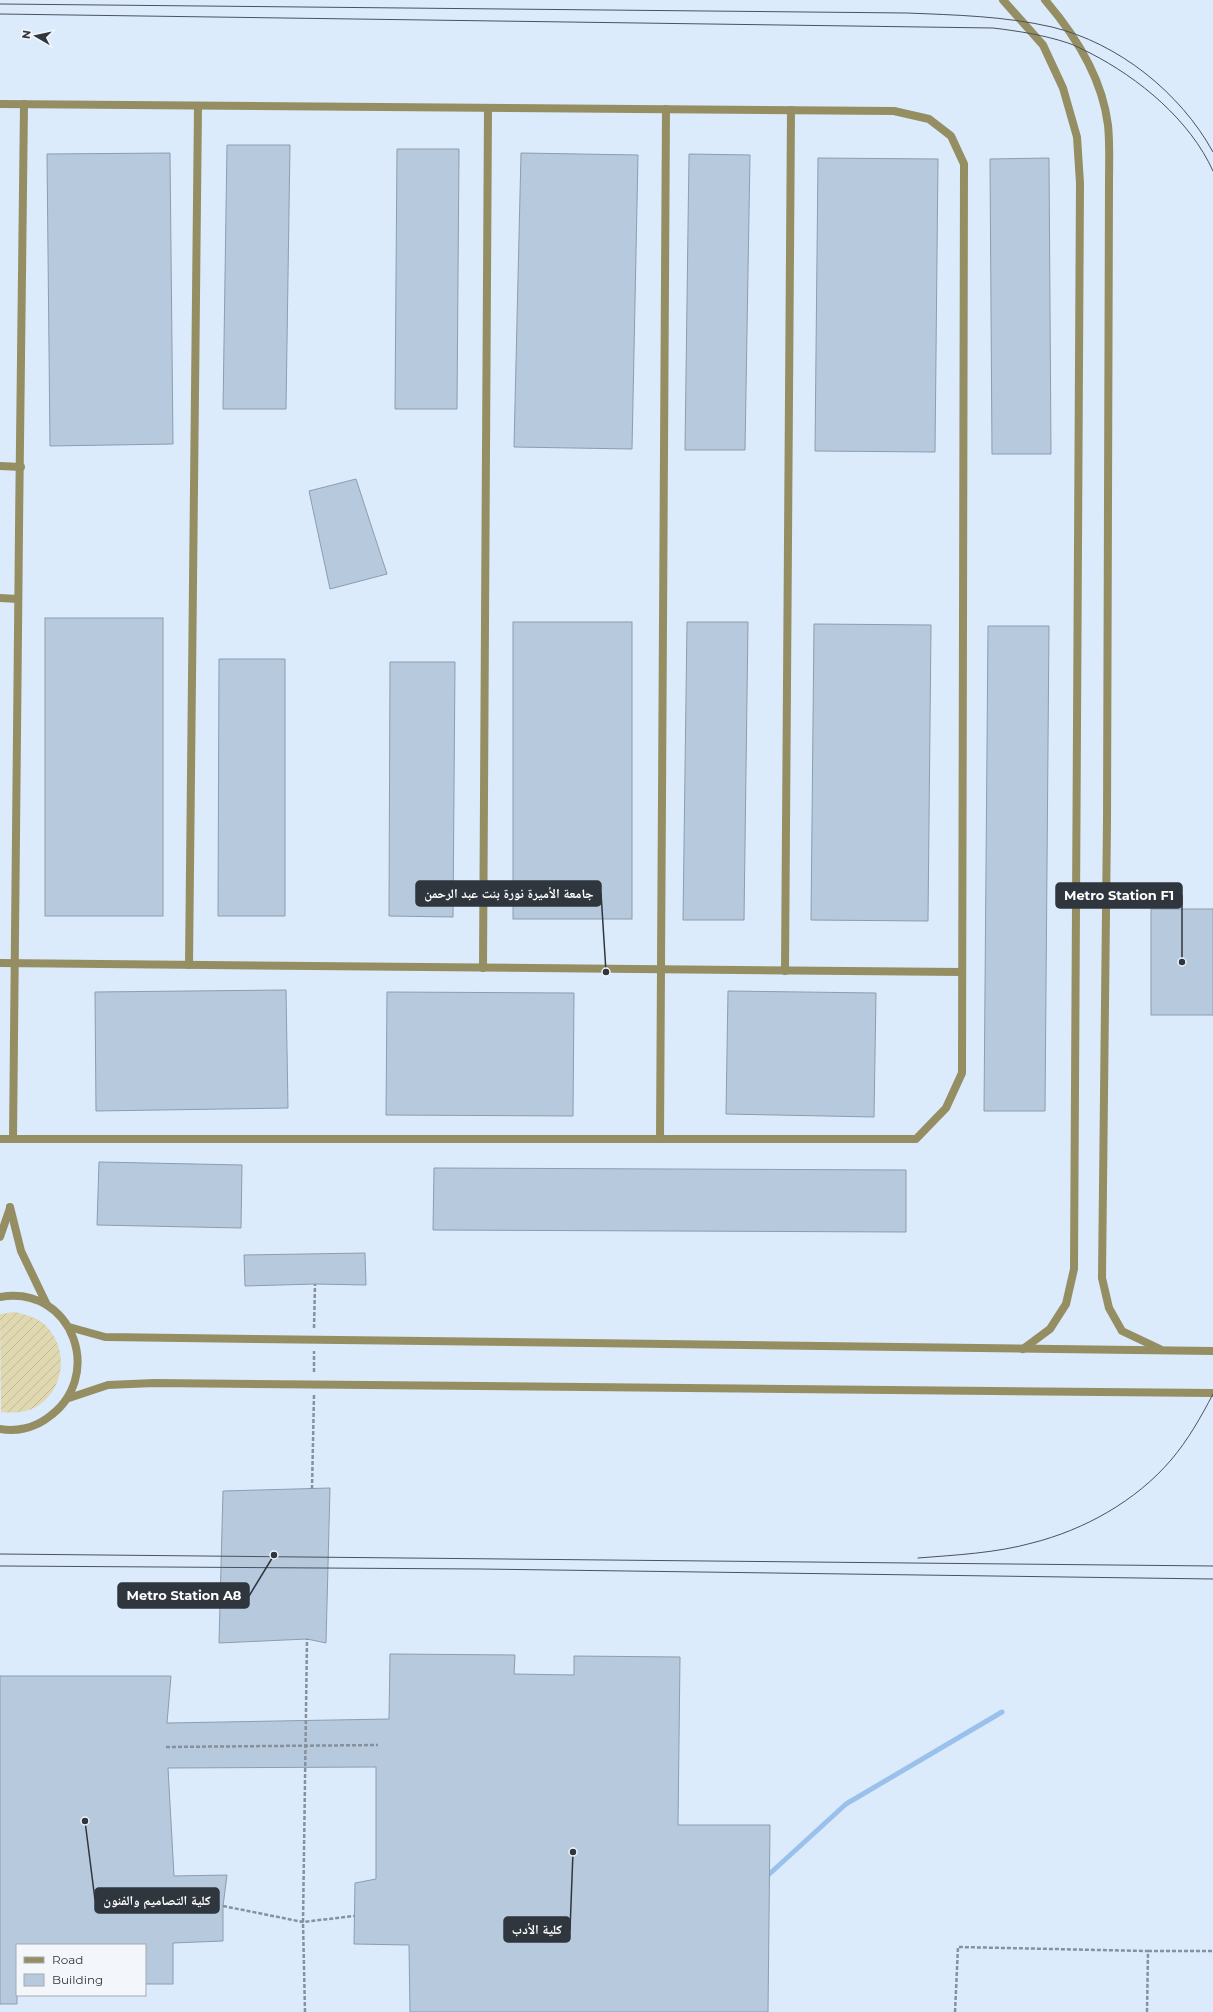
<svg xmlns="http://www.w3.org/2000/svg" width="1213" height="2012" font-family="Montserrat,'Noto Naskh Arabic',sans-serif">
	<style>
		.garden { fill: url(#garden-furrows) }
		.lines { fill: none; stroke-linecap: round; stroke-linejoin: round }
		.stream { stroke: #99c1ec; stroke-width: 5 }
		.building { fill: #b7c9dd; stroke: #8c9db0 }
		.path { stroke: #86919d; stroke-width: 2.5; stroke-dasharray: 4 2; stroke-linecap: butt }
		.street { stroke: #958e63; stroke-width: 8 }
		.tram { stroke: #4a525b; stroke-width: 1 }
		.leader { fill: none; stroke: #2f363e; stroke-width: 1.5 }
		.callout-dot { fill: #2f363e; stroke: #f3f7fb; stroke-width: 1.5 }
		.callout { fill: #2f363e; stroke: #2f363e; stroke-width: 1.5 }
		.callout-label { font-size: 13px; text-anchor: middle; font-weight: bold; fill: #fff }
	</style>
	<defs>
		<pattern id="garden-furrows" width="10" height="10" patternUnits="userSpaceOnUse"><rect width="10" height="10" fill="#dfd8b1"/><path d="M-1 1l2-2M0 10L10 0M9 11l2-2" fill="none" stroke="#c0ba99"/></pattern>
	</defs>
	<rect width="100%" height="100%" fill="#dcebfb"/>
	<!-- garden -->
	<path class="garden" d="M15,1312C26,1315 37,1317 45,1325C70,1349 65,1392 34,1408C24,1413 12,1413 1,1412L0,1314Z"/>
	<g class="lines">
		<!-- stream -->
		<polyline class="stream" points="765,1878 846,1804 1002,1712"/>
	</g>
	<!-- building -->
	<g class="building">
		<polygon points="227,145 290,145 286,409 223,409"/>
		<polygon points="397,149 459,149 457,409 395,409"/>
		<polygon points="170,153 173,444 50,446 47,154"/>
		<polygon points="521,153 638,155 632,449 514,447"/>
		<polygon points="689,154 750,155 745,450 685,450"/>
		<polygon points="818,158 938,159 935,452 815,451"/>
		<polygon points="1049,158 1051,454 992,454 990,159"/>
		<polygon points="356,479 387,574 330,589 309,491"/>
		<rect x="45" y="618" width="118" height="298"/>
		<rect x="513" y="622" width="119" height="297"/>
		<polygon points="687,622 748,622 744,920 683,920"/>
		<polygon points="814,624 931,625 928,921 811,920"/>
		<polygon points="988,626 1049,626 1045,1111 984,1111"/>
		<polygon points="219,659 285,659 285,916 218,916"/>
		<polygon points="390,662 455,662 453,917 389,916"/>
		<rect x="1151" y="909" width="62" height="106"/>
		<polygon points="286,990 288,1108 96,1111 95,992"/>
		<polygon points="728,991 876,993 874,1117 726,1114"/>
		<polygon points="387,992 574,993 573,1116 386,1115"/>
		<polygon points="99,1162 242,1165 241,1228 97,1225"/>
		<polygon points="434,1168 906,1170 906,1232 433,1230"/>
		<polygon points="365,1253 366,1285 315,1284 245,1286 244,1255"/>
		<polygon points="330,1488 326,1643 307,1639 219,1643 223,1491"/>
		<polygon points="390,1654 515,1655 514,1674 574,1675 574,1656 680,1657 678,1825 770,1825 768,2012 410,2012 409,1945 354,1944 355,1883 376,1879 376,1767 168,1768 174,1876 227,1875 223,1906 223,1941 173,1943 173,1984 145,1984 145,1945 17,1945 17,2004 0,2004 0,1676 171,1676 167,1723 389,1719"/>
	</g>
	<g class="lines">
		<!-- path -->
		<g class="path">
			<polyline points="314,1328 315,1284"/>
			<polyline points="314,1372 314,1351"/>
			<polyline points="312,1489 314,1395"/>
			<polyline points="166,1747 378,1745"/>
			<polyline points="223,1906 303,1922 354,1916"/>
			<polyline points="1148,1951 1213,1951"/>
			<polyline points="305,2012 303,1922 307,1639"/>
			<polyline points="955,2012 958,1947 1148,1951 1147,2012"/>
		</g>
		<!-- street -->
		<g class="street">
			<polyline points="1003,0 1043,45 1063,88 1077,137 1080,183 1074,1269 1066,1304 1050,1329 1023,1349"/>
			<path d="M1045,0C1076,36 1102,77 1108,125C1110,144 1109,164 1109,183L1107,821L1102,1278L1109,1308L1122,1331L1160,1349"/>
			<polyline points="0,104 894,111 929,119 951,136 964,164 962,1073 946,1108 916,1139 0,1139"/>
			<polyline points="0,466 21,467"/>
			<polyline points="0,598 18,599"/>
			<polyline points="0,963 962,972"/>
			<polyline points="189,965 198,106"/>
			<polyline points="483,968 488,108"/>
			<polyline points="785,971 791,110"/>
			<path d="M13,1139C14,794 21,449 24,104"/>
			<polyline points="660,1139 666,109"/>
			<polyline points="10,1207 21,1251 47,1305"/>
			<polyline points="0,1237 10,1208"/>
			<path d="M0,1297C73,1284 107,1379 46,1419C33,1428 16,1432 0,1429"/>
			<polyline points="69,1327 105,1337 1213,1351"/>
			<polyline points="69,1398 108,1385 154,1383 1213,1393"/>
		</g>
		<!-- tram -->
		<g class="tram">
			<path d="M0,4L907,13C955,15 1004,16 1052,27C1118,43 1180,92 1213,152"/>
			<path d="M0,14L993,28C1018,31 1044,35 1068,43C1075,45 1083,50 1090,53C1139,78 1190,120 1213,171"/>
			<polyline points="0,1554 1213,1566"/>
			<path d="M918,1558C956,1555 996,1553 1032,1543C1084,1530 1136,1501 1171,1460C1188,1440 1201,1417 1213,1394"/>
			<polyline points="0,1566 480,1569 1213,1579"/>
		</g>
	</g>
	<!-- callouts -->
	<path class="leader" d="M606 972L601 893M1182 962L1182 895M274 1555L249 1596M85 1821L95 1900M573 1852L570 1930"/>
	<g class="callout-dot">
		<circle cx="606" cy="972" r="4"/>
		<circle cx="1182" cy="962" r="4"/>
		<circle cx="274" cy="1555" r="4"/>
		<circle cx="85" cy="1821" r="4"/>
		<circle cx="573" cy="1852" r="4"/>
	</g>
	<g class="callout">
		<rect x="416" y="881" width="185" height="25" rx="4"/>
		<rect x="1056" y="883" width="126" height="25" rx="4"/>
		<rect x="118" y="1583" width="131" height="25" rx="4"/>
		<rect x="95" y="1888" width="124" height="25" rx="4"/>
		<rect x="504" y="1917" width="66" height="25" rx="4"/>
	</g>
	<g class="callout-label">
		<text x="509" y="898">جامعة الأميرة نورة بنت عبد الرحمن</text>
		<text x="1119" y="900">Metro Station F1</text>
		<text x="184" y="1600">Metro Station A8</text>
		<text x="157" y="1905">كلية التصاميم والفنون</text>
		<text x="537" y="1934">كلية الأدب</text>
	</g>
	<!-- legend -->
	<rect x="16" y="1944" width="130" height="52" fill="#f3f7fb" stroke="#a5aaaf"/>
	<rect x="24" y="1957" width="20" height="6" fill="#958e63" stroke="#a5aaaf"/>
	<text x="52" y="1964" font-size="12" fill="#2f363e">Road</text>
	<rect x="24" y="1974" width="20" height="12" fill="#b7c9dd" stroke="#a5aaaf"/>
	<text x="52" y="1984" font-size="12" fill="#2f363e">Building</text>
	<!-- north arrow -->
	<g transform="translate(36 36) rotate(279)" stroke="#f3f7fb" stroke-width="3" paint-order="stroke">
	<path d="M0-3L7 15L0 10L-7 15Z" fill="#2f363e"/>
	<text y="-6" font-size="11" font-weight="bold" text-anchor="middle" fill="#2f363e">N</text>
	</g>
</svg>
